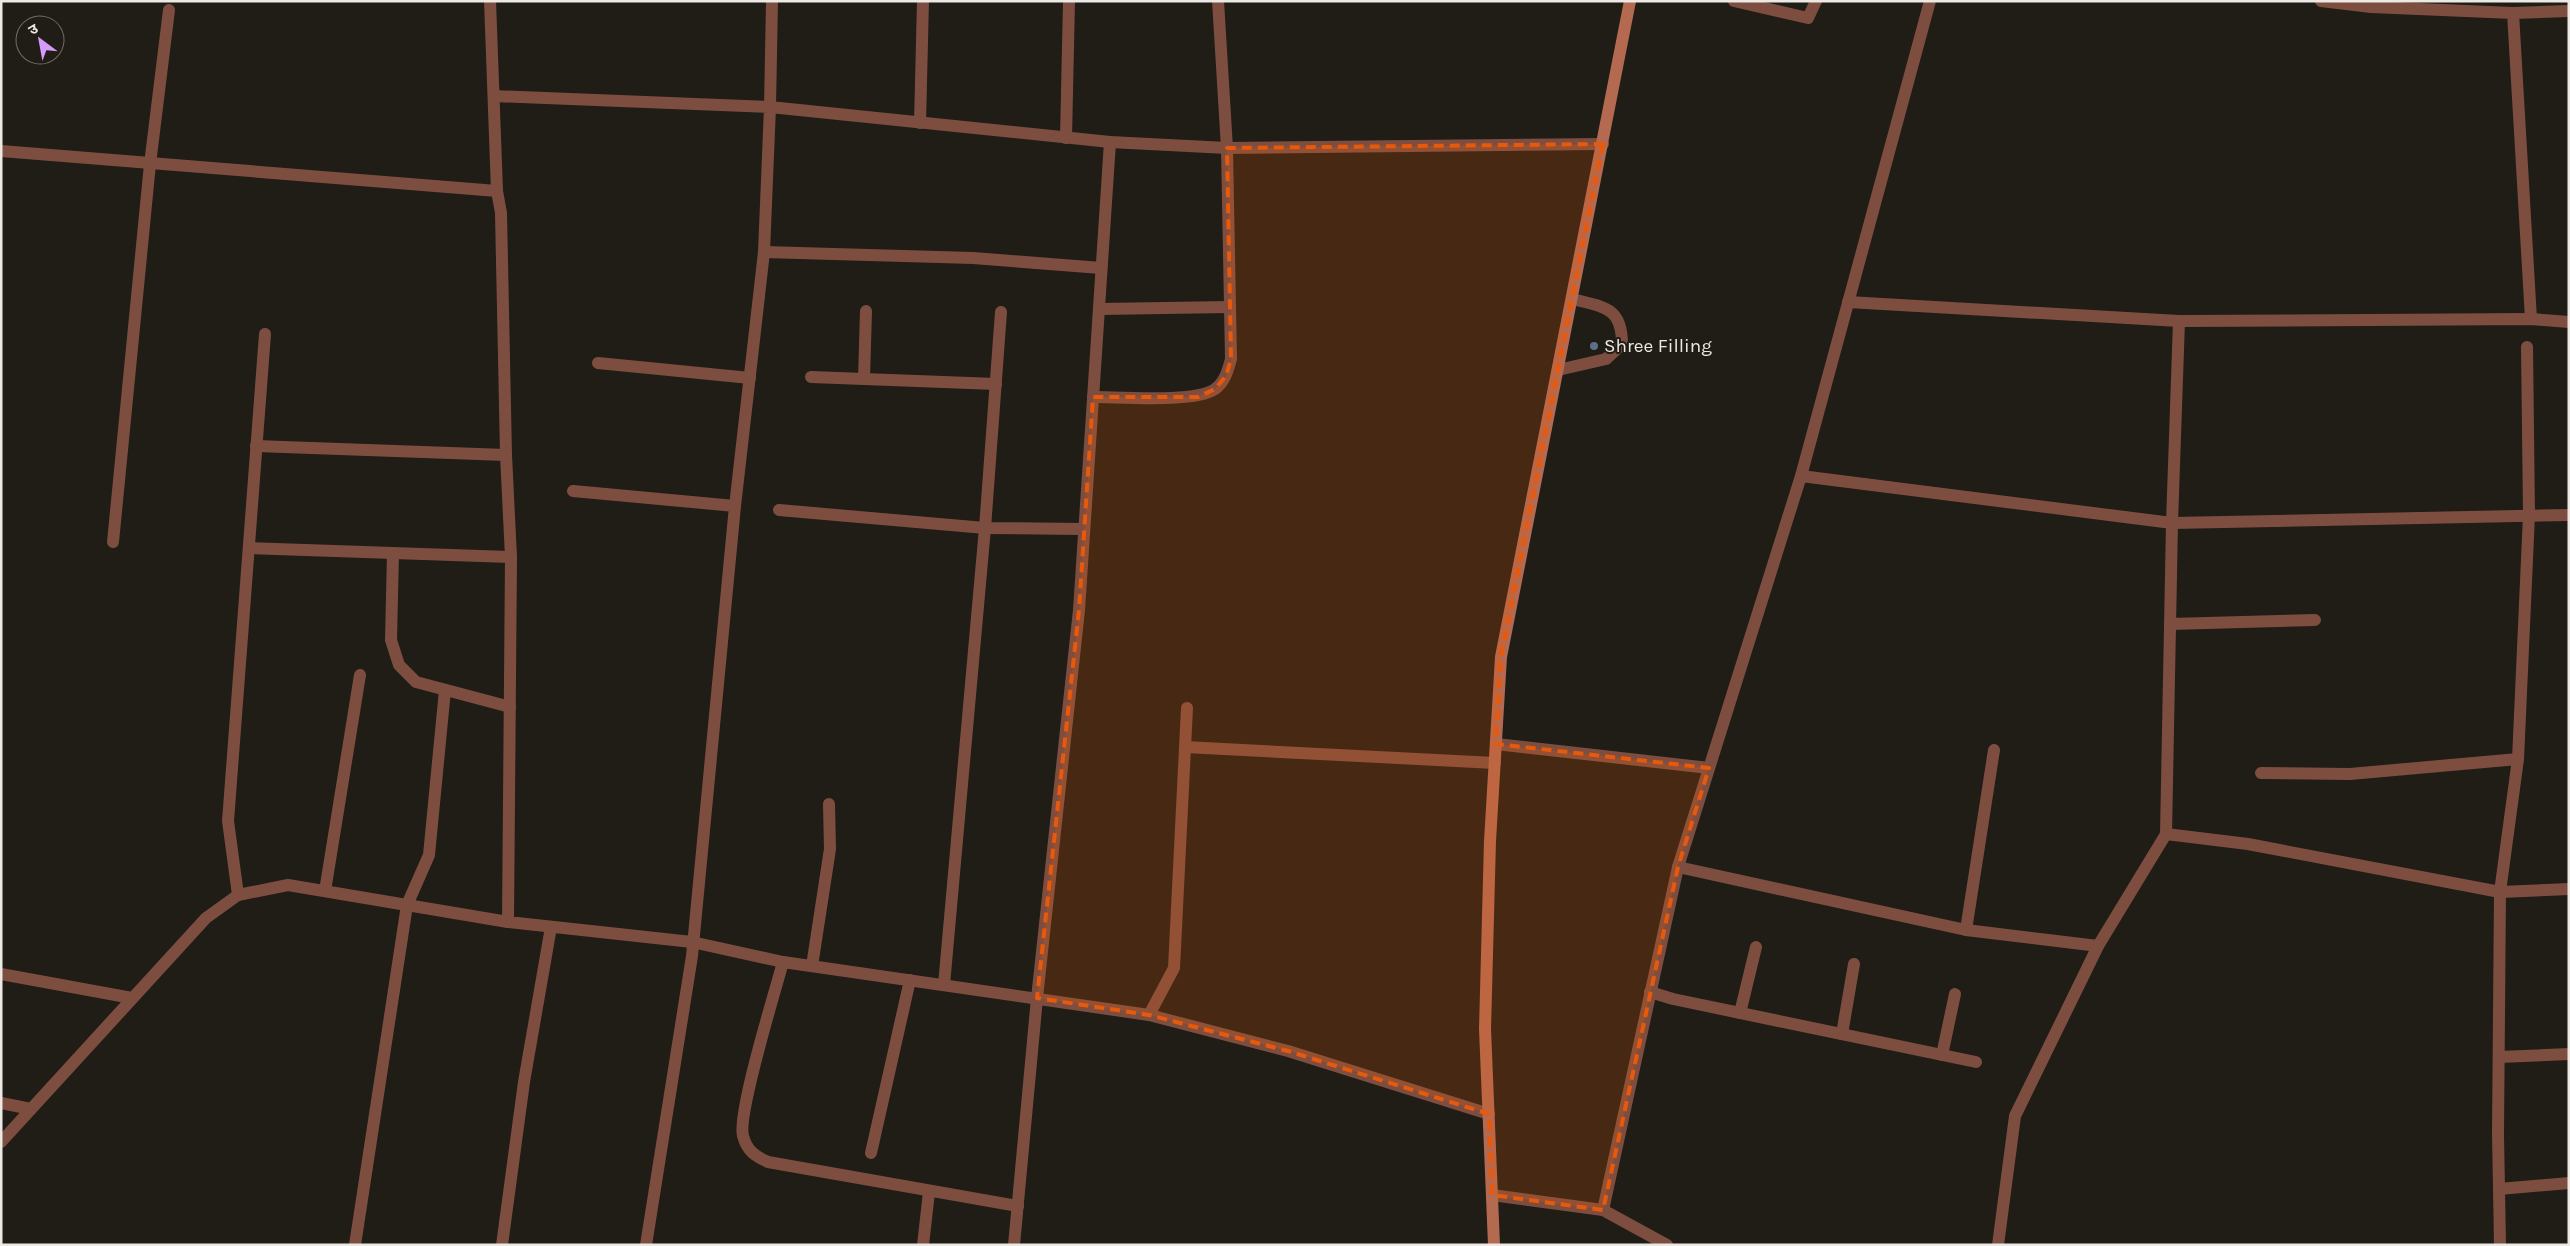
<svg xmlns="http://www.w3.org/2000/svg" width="2570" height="1246" font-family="Karla,'Noto Sans Devanagari',sans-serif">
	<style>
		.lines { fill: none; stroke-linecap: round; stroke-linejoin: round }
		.lane { stroke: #7d4e3f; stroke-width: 12 }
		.street { stroke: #7d4e3f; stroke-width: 12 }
		.secondary { stroke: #b46951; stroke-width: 12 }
		.marked { fill: #e8590c; fill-opacity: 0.2; stroke: #e8590c; stroke-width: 4; stroke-dasharray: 10 6; stroke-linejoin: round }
		.service-dot { fill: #5c6f8a; stroke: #201c16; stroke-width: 2 }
		.labels { text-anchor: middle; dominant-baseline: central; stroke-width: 4; stroke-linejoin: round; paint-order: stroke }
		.poi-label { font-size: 19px; fill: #ece9e5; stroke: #201c16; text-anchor: start }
	</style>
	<rect width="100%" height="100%" fill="#201c16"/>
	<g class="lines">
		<!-- lane -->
		<path class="lane" d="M1558,370L1606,359L1622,344C1622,307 1604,307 1572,299"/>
		<!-- street -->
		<g class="street">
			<polyline points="490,1 497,191"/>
			<polyline points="772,1 770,107 1110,142 1227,148 1603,144"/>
			<polyline points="1734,1 1808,18 1816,1"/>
			<polyline points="2321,1 2371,7 2513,13 2531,319"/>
			<polyline points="2513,13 2569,11"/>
			<polyline points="494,96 770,107 764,252 735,506 692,956 646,1245"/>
			<polyline points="920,123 923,1"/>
			<polyline points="1066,138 1069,1"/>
			<polyline points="1,151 497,191 501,213 506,455 511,557 508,922"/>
			<polyline points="764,252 973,258 1101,268"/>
			<polyline points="1848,302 2179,321 2531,319 2569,322"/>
			<polyline points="1099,309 1230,307"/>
			<polyline points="1001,312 985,528 1084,529"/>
			<polyline points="2179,321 2172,523 2569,515"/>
			<polyline points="598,363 750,378"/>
			<polyline points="811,377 996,384"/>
			<polyline points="864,379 866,311"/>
			<path d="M1093,397C1120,397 1196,403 1215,389C1225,382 1228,370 1231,359L1227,148L1218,1"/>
			<polyline points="256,446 506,455"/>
			<polyline points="1801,476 2172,523 2166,834 2248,844 2500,892 2569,889"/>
			<polyline points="573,491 735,506"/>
			<polyline points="779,510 985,528 944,985"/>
			<polyline points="113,542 150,164 169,10"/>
			<polyline points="249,548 511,557"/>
			<polyline points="393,553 391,640 399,665 416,682 510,707"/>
			<polyline points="2170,624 2315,620"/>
			<polyline points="1496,744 1709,768"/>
			<polyline points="1185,747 1495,763"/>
			<polyline points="2518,759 2529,515 2527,347"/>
			<polyline points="2261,773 2350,774 2518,759 2500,892 2498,1134 2500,1245"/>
			<polyline points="1678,867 1966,930 2098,946"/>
			<polyline points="325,891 360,675"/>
			<polyline points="238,895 228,821 265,334"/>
			<polyline points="1966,930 1994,750"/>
			<path d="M783,962C775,992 737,1114 743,1136C747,1151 755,1156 768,1162L1018,1206"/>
			<polyline points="812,966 830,849 829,804"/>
			<polyline points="1,974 132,998"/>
			<polyline points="1650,992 1673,999 1976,1062"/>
			<polyline points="1740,1013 1756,947"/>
			<polyline points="1149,1015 1174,968 1187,708"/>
			<polyline points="1842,1034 1854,964"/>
			<polyline points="1942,1055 1955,994"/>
			<polyline points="2499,1057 2569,1054"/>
			<polyline points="1,1103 31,1109"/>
			<polyline points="1,1142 206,918 238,895 288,885 508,922 692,942 783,962 1149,1015 1288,1051 1489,1114"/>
			<polyline points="871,1153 910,980"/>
			<polyline points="2499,1189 2569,1183"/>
			<polyline points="1492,1195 1603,1210 1667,1245"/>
			<polyline points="1603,1210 1678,867 1801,476 1930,1"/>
			<polyline points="355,1245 407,905 429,855 445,690"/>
			<polyline points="502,1245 524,1082 551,927"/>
			<polyline points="923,1245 929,1192"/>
			<polyline points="1014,1245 1037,998 1079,610 1110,142"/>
			<polyline points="1998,1245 2015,1116 2098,946 2166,834"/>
		</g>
		<!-- secondary -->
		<polyline class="secondary" points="1494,1245 1485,1029 1490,841 1501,657 1630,1"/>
	</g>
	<!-- marked area -->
	<path class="marked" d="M1603,144L1501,657L1496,744L1709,768L1678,867L1603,1210L1492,1195L1489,1114L1288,1051L1149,1015L1037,998L1079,610L1093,397H1198L1215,389L1226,376L1231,359L1227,148Z"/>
	<!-- markers -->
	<circle class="service-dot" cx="1594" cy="346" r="5"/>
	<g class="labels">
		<!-- poi labels -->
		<g class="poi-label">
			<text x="1604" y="346">Shree Filling</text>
		</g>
	</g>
	<!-- border -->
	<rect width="2570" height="1246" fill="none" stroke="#ece9e5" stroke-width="5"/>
	<!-- north arrow -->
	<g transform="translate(40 40) rotate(328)"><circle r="24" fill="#201c16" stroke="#726e69"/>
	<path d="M0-4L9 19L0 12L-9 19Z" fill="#d59bfb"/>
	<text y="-8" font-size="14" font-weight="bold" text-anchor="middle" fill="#ece9e5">उ</text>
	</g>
</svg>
